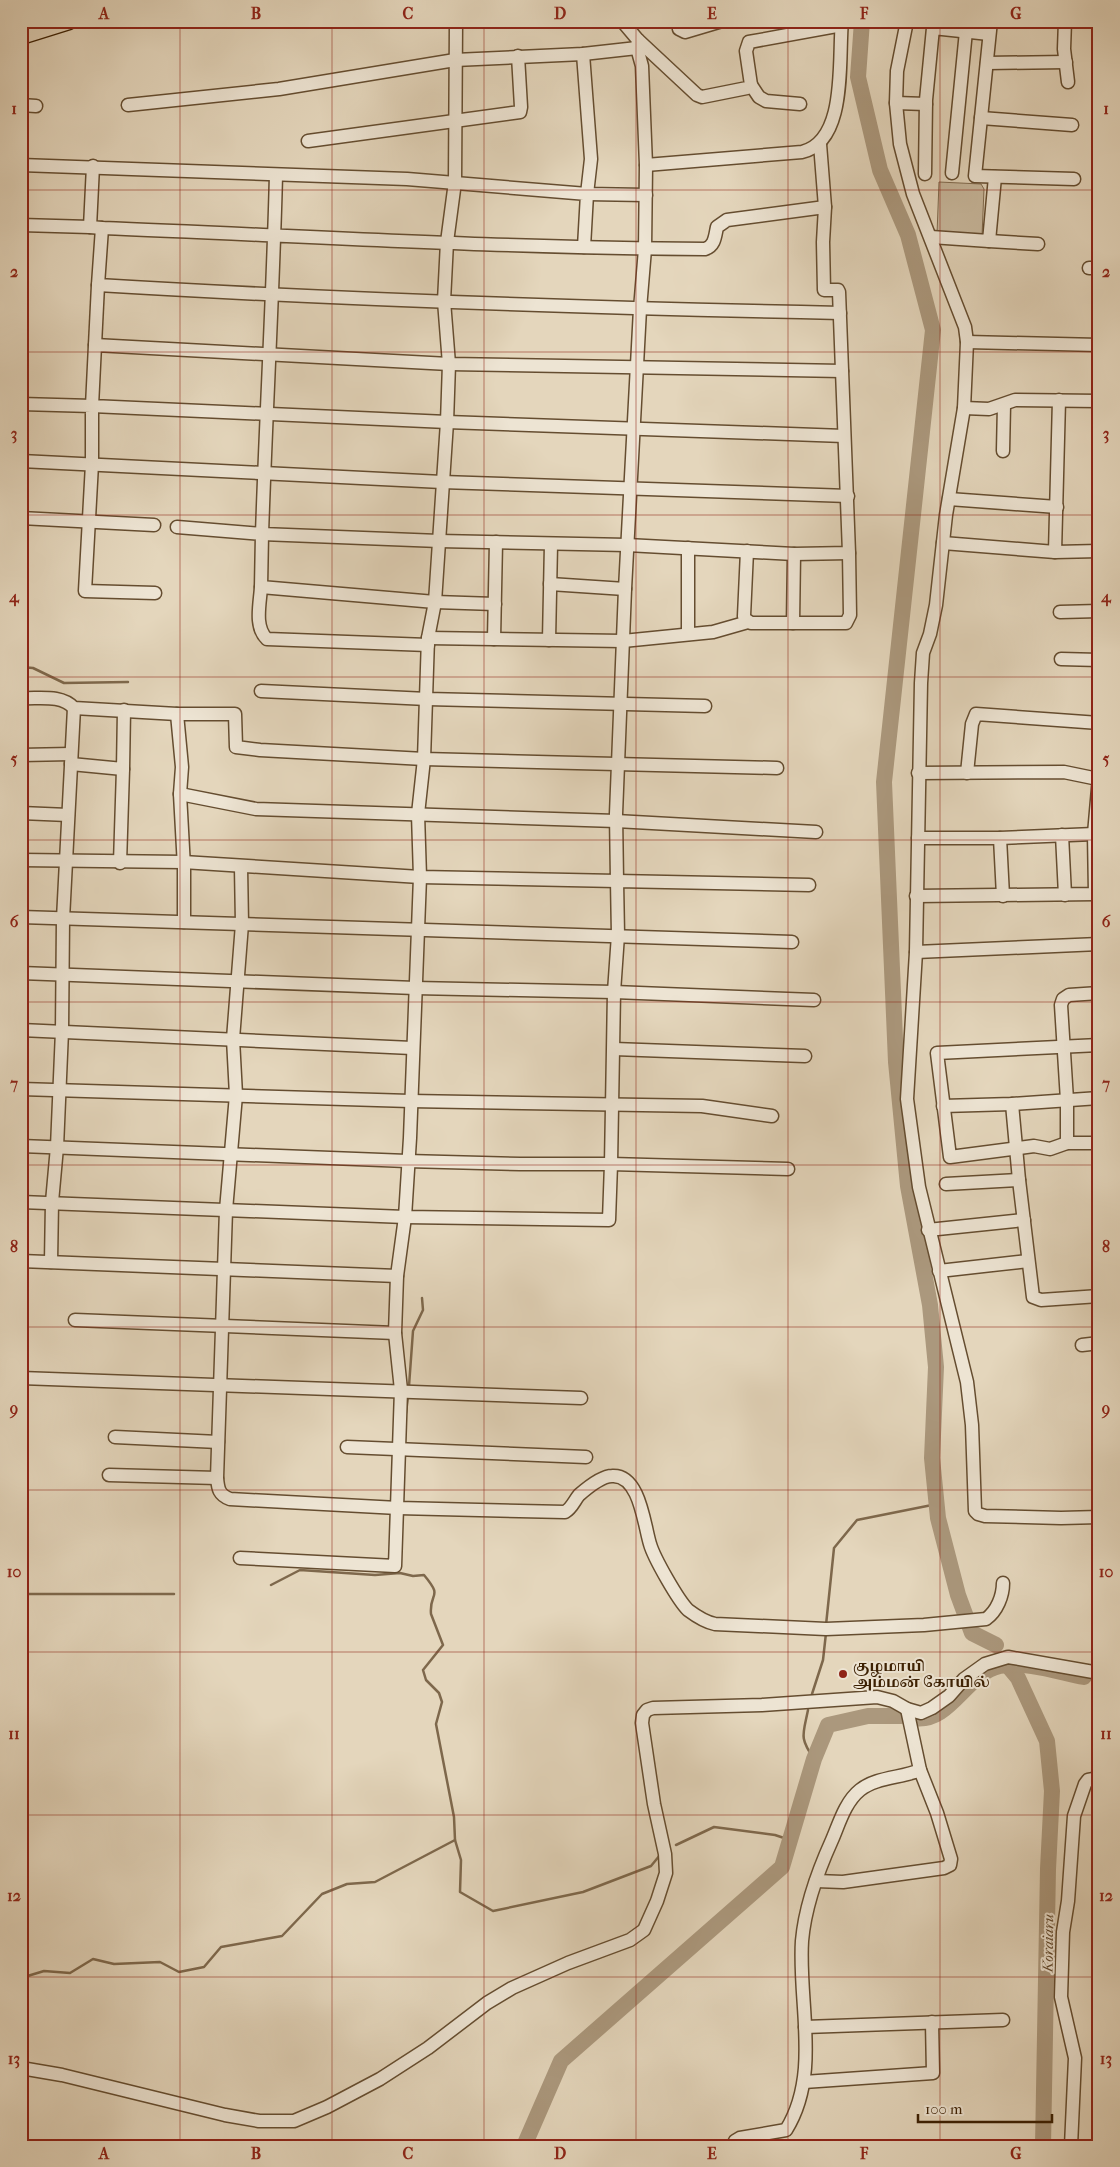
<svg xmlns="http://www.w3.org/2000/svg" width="1120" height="2167" font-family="'IM FELL French Canon','Noto Serif Tamil',serif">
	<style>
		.green { fill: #c7b79c; stroke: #816b4f }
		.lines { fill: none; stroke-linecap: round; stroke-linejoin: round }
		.stream { stroke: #7e684c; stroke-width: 2.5 }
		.river { stroke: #ab987d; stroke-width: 16 }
		.minor-casing { stroke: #654d30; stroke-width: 15 }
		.major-casing { stroke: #3b1f02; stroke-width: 19 }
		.minor { stroke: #ede4d3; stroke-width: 12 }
		.major { stroke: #e4d6bc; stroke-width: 16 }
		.grid { fill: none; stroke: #8f2418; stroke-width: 1; stroke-opacity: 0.55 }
		.poi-dot { fill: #8f2418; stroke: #ede4d3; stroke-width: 2 }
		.labels { text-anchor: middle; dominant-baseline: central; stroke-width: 4; stroke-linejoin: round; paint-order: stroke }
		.poi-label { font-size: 14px; font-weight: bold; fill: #3b1f02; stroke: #ede4d3; text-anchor: start }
		.water-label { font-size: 15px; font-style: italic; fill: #62492d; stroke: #ede4d3 }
		.neatline { fill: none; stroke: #8f2418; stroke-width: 2 }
		.grid-label { font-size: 16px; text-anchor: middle; font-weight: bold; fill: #8f2418 }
	</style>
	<rect width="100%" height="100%" fill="#e4d6bc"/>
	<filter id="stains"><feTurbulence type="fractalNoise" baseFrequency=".004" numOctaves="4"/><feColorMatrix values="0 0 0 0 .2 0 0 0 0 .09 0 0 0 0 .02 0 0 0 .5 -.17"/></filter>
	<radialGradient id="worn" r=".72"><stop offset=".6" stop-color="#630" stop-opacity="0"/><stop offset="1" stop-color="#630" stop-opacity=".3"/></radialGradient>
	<!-- green -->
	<polygon class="green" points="939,182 981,184 984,189 982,236 937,234"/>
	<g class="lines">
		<!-- stream -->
		<g class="stream">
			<polyline points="21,667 33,668 64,683 128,682"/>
			<polyline points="409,1386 413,1331 423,1310 422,1298"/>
			<polyline points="406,1413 408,1396"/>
			<path d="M271,1585L300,1570L375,1575L400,1573L413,1576L424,1575C444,1599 429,1591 431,1614L443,1645L423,1670L426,1680L439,1693L442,1702L436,1724L454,1817L455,1840L461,1860L460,1892L493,1911L583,1892L651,1866L660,1855"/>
			<polyline points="21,1594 174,1594"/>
			<polyline points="826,1625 834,1548 857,1520 937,1504"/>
			<polyline points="812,1694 823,1660 826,1633"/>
			<path d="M808,1710C803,1735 799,1737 814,1759"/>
			<polyline points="676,1845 714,1827 775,1835 790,1840"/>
			<polyline points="21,1978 44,1971 70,1973 93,1959 114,1964 160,1962 179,1972 204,1967 221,1947 282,1936 322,1894 347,1884 375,1882 455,1840"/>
		</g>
		<!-- river -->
		<g class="river">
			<polyline points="862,21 858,77 880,170 908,235 933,330 884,782 896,1062 908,1186 930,1305 936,1367 932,1458 938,1518 958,1595 972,1633 996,1645"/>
			<polyline points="1008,1666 1018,1678 1047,1741 1052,1791 1048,1869 1043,2146"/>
			<path d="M914,1718C950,1724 966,1673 1000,1666C1027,1661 1058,1672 1084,1677"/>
			<polyline points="524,2146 561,2061 782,1867 814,1759 828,1725 868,1716 901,1716"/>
		</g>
		<!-- minor casing -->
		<g class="minor-casing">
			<g id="minor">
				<polyline points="678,21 679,29 685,32 722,21"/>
				<polyline points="907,21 897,71 896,103 900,144 913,194 965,327 967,342 964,408 946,515 936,605 930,634 923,653 921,683 916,952 907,1099 919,1187 967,1382 972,1425 975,1511 978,1514 985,1516 1061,1518 1099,1517"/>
				<polyline points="991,21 975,176 1074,179"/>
				<polyline points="1065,21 1064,49 1068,82"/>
				<polyline points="638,40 697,95 702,97 747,88 751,85 746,51 749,42 842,25"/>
				<polyline points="583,54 591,159 587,194 646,195"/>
				<polyline points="987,63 1066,62"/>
				<polyline points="751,85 759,97 766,101 800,104"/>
				<polyline points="896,103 926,104"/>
				<polyline points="21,105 36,106"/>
				<polyline points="128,105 279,89 455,60 583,54 637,48"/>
				<polyline points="981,118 1072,125"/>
				<polyline points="308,141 520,112 521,107 518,56"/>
				<polyline points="820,144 825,207"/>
				<polyline points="21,165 407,179 587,194 584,247"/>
				<path d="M646,165L802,152C848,141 838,58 842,21"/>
				<path d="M93,166L90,227L102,228C303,236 504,248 705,249C715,246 715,236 717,227L727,220L825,207L823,242L824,290H838L839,292L849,553L794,554L627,545L439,541L262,534C266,414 273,294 276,175"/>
				<polyline points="952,173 967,21"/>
				<polyline points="925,174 926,100 933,28 989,34"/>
				<polyline points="21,225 90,227"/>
				<path d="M102,228L98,285C345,300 593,308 840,313"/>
				<polyline points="931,237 989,241 995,177"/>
				<polyline points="989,241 1038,244"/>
				<polyline points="1089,268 1099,268"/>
				<polyline points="967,342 1099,345"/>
				<polyline points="95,345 98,285"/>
				<polyline points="842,371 449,364 95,345 92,406 447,422 844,436"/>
				<polyline points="1059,400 1055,552 1099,551"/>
				<polyline points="21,404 92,406 92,464 85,591 155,593"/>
				<polyline points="964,408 989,409 1015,400 1099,401"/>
				<polyline points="1003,451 1004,405"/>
				<polyline points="21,461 442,482 848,496"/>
				<polyline points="949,499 1057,507"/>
				<polyline points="21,518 154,525"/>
				<polyline points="177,527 262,534 261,587 435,602 495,604"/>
				<polyline points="943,543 1055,552"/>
				<polyline points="747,551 744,616 745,619 751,623 846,623 850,615 849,553"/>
				<polyline points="550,584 625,589"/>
				<path d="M261,587C260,604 254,627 267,639L428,645"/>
				<polyline points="1060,612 1099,611"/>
				<polyline points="793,623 794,554"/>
				<polyline points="688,634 688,548"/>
				<polyline points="428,638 623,641 713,632 748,622"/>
				<polyline points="494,639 496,542"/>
				<polyline points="549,640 551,544"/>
				<polyline points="1061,659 1099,660"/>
				<polyline points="261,691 427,699 705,706"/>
				<path d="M21,698C39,699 61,694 74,708L177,714H235L236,747L260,750L424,759L777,768"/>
				<polyline points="177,714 182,767 180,794 184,867 184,922"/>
				<polyline points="21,755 71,754"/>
				<polyline points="71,764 123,769 124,710"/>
				<polyline points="918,773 1064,772 1098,779"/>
				<polyline points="967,773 972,724 976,714 1099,723"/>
				<polyline points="180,794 256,809 616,821 816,832"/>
				<polyline points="21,813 68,815"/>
				<polyline points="1062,835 1065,895"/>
				<polyline points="918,838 1000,838 1094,834"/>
				<polyline points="1000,838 1003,896"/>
				<polyline points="21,860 183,862 420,877 617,881 616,814 625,589 640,309 645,249 646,165 642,66 637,48 638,40 622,21"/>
				<polyline points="120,863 123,769"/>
				<path d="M241,867L242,924L233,1039L236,1095L226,1210L217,1478C218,1489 219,1495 230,1499L398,1508L565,1512C572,1508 574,1501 579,1495C587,1488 602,1476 612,1476C640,1474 644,1525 650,1544C654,1558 678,1600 688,1610C696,1616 705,1622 715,1624L826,1629L924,1625L986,1619C997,1611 1003,1596 1003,1583"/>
				<polyline points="916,896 1095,894 1094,834 1099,777"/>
				<polyline points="21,917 792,942"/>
				<polyline points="916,952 1099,944"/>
				<polyline points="21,973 415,988 614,992 814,1000"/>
				<polyline points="21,1030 412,1048"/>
				<polyline points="1099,1045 937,1053 950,1157 1034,1146 1050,1149 1067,1143 1099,1143"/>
				<polyline points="614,1049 805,1056"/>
				<polyline points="21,1089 410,1101 702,1106 772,1116"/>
				<polyline points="1012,1104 1019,1180 1033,1297 1041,1300 1099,1296"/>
				<polyline points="943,1106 1012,1104 1099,1098"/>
				<polyline points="1067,1143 1067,1100 1061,1005 1063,999 1069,995 1099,993"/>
				<polyline points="21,1146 407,1161 520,1164 611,1164 614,992 618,935 617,881 809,885"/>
				<polyline points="946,1184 1019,1180"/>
				<polyline points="21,1202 405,1217 609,1220 611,1164 788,1169"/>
				<polyline points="928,1230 1024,1220"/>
				<polyline points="21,1261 397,1276"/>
				<polyline points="51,1262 52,1202 57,1147 62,1031 63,919 74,708"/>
				<polyline points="939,1271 1028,1261"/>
				<polyline points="75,1320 395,1333"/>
				<polyline points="1082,1345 1099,1343"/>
				<polyline points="21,1378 581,1398"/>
				<polyline points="115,1437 218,1442"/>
				<polyline points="347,1447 586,1457"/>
				<polyline points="109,1475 217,1478"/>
				<polyline points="240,1558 395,1566 401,1390 395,1333 397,1276 405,1217 410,1138 420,877 418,814 424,759 428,638 435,602 447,422 449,364 444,301 447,242 455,182 456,21"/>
				<polyline points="816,1881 843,1882 944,1868 950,1865 951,1859 937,1813 920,1770"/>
				<polyline points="805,2027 1003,2020"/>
				<polyline points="21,2068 62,2075 225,2115 259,2121 294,2121 327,2107 380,2079 428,2048 487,2003 512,1988 568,1963 630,1940 644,1930 657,1901 666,1873 665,1854 654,1804 642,1723 643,1715 647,1710 653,1708 762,1705 877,1697 893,1701 907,1709 921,1713 932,1708 949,1696 964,1679 985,1664 1008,1657 1099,1673"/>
				<polyline points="804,2082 933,2073 932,2022"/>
				<path d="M733,2146L735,2141L740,2138L786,2130C821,2074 798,2003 802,1941C805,1906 818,1871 832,1840C839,1824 845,1802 860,1790C876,1777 902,1778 920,1770L907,1709"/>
				<polyline points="1071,2146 1075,2058 1061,1997 1063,1932 1068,1901 1074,1816 1085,1784 1088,1780 1099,1778"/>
			</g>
		</g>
		<!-- major casing -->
		<g class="major-casing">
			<polyline id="major" points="21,36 69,21"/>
		</g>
		<!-- minor -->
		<use href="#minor" class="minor"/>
		<!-- major -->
		<use href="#major" class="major"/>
	</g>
	<!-- grid -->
	<path class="grid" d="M180,21V2146M332,21V2146M484,21V2146M636,21V2146M788,21V2146M940,21V2146M21,190H1099M21,352H1099M21,515H1099M21,677H1099M21,840H1099M21,1002H1099M21,1165H1099M21,1327H1099M21,1490H1099M21,1652H1099M21,1815H1099M21,1977H1099"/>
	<!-- markers -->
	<circle class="poi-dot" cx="843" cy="1674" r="5"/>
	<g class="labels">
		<!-- poi labels -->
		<g class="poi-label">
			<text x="853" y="1666">குழமாயி<tspan x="853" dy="16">அம்மன் கோயில்</tspan></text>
		</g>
		<!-- water labels -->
		<g class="water-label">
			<text transform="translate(1048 1943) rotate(-89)">Koraiaru</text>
		</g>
	</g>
	<!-- margin -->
	<rect width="1120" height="2167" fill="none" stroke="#e4d6bc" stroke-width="55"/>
	<!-- scale -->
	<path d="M918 2114v8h134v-8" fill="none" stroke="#3b1f02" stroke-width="2.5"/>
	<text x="925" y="2114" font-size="15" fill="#3b1f02" stroke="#ede4d3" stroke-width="4" paint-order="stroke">100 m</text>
	<rect x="28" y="28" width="1064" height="2112" class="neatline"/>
	<g class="grid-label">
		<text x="104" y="19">A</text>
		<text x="256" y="19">B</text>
		<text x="408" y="19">C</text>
		<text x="560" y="19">D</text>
		<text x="712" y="19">E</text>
		<text x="864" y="19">F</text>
		<text x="1016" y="19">G</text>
		<text x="14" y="114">1</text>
		<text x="1106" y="114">1</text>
		<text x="14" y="277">2</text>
		<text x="1106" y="277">2</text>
		<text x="14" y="439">3</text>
		<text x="1106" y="439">3</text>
		<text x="14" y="602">4</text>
		<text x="1106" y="602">4</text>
		<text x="14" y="764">5</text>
		<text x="1106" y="764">5</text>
		<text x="14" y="927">6</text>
		<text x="1106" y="927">6</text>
		<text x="14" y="1089">7</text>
		<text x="1106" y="1089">7</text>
		<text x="14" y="1252">8</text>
		<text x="1106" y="1252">8</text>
		<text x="14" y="1414">9</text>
		<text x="1106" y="1414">9</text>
		<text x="14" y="1577">10</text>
		<text x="1106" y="1577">10</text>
		<text x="14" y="1739">11</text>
		<text x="1106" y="1739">11</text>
		<text x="14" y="1901">12</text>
		<text x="1106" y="1901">12</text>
		<text x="14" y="2064">13</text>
		<text x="1106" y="2064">13</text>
		<text x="104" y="2159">A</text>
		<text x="256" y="2159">B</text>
		<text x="408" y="2159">C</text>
		<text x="560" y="2159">D</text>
		<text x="712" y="2159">E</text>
		<text x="864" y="2159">F</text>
		<text x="1016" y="2159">G</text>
	</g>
	<rect width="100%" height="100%" filter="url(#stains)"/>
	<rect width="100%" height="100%" fill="url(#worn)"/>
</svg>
